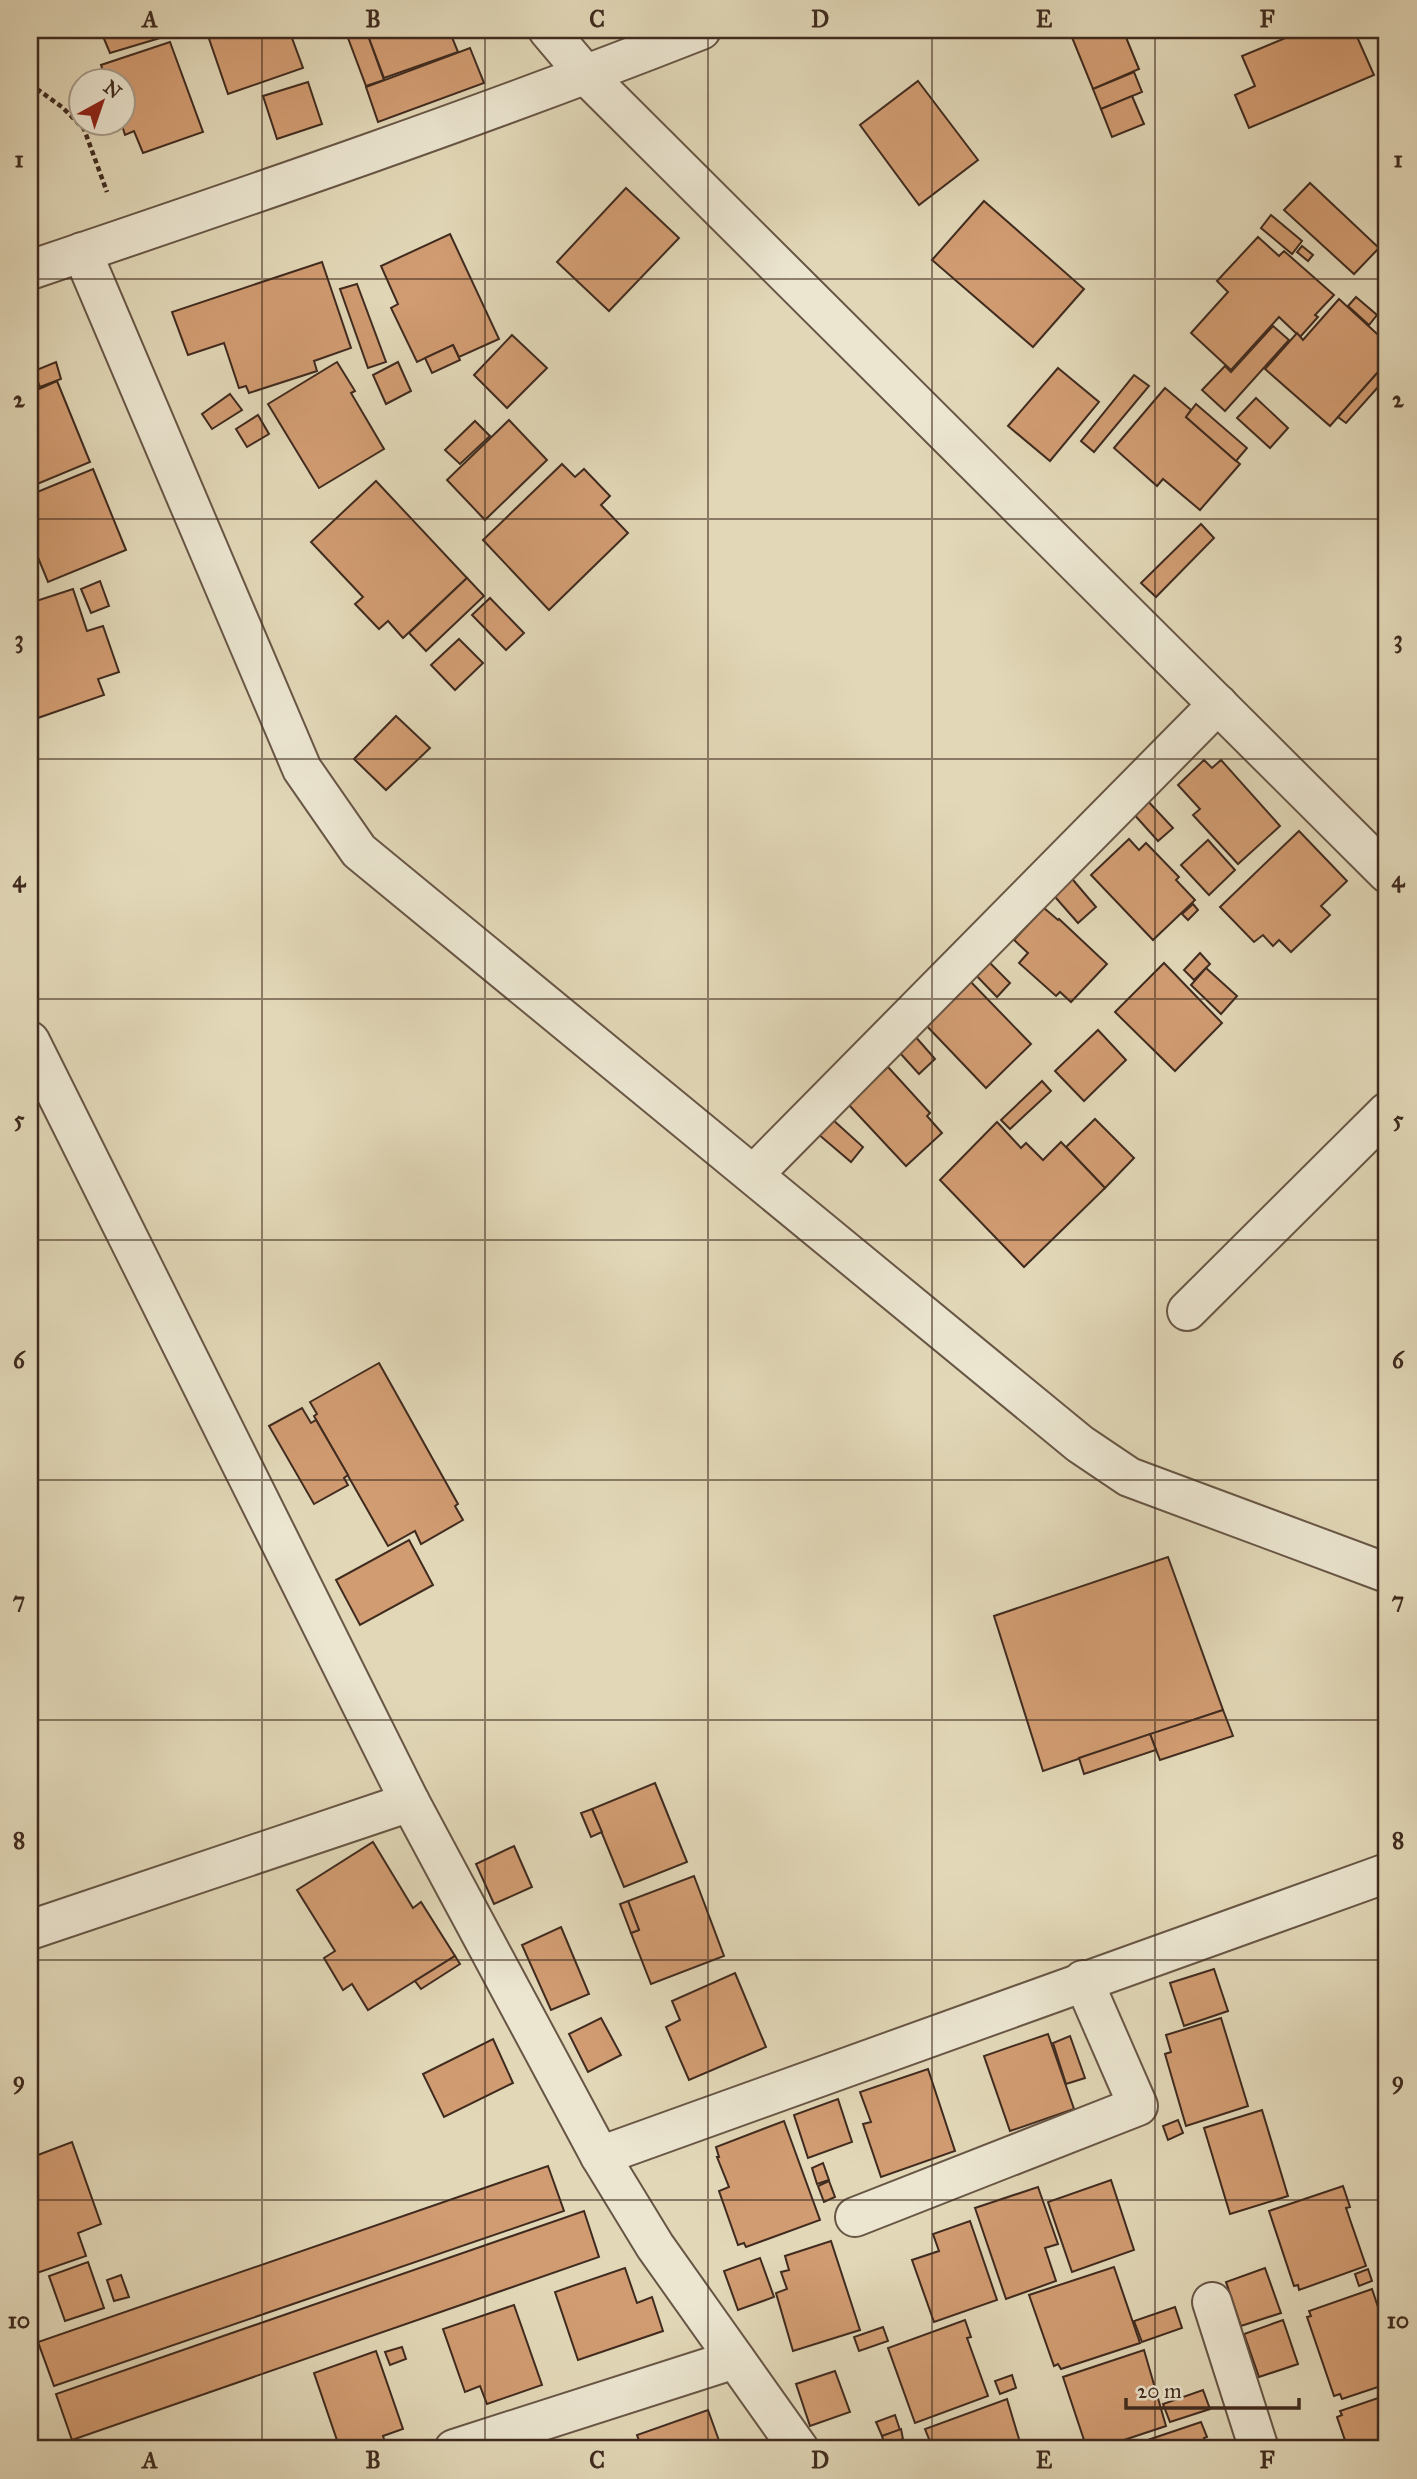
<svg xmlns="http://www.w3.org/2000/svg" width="1417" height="2479" font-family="'IM FELL Great Primer',serif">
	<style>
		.building { fill: #d29c72; stroke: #402b1f; stroke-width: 2 }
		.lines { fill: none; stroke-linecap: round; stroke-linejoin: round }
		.minor-casing { stroke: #685645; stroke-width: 42 }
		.tertiary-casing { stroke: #685645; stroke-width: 42 }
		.path { stroke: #402b1f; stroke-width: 4.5; stroke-dasharray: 5 3.5; stroke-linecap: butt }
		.minor { stroke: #ece6d1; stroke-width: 38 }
		.tertiary { stroke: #ece6d1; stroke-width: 38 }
		.grid { fill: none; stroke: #402b1f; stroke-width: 2; stroke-opacity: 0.55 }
		.neatline { fill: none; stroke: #402b1f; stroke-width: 2.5 }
		.grid-label { font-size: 23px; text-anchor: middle; font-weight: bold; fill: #402b1f }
	</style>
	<rect width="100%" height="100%" fill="#e2d8b8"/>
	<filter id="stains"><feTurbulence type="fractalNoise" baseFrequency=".00286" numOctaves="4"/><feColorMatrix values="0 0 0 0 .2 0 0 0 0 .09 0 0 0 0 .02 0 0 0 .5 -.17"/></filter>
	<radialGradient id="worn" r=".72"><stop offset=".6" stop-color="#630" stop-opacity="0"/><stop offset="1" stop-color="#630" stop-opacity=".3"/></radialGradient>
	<!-- building -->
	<g class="building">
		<polygon points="96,30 169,30 170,35 110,53 102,34 98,35"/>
		<polygon points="206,30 289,30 303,68 228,94"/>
		<polygon points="345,30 366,30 384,80 366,86"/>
		<polygon points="366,30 449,30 458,52 384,78"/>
		<polygon points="1069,30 1123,30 1139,69 1093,89"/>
		<polygon points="1305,30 1354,30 1374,75 1249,128 1235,95 1255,86 1242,56"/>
		<polygon points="170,42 203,132 143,153 134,131 125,135 121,122 122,80 106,80 101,65"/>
		<polygon points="470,48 484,83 378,122 366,87"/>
		<polygon points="1134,72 1142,92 1101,109 1093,89"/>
		<polygon points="918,81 978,160 919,205 860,125"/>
		<polygon points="308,82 322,124 277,139 263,96"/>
		<polygon points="1132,96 1144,124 1112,137 1101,109"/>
		<polygon points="1310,183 1379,248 1354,274 1284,210"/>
		<polygon points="626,188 679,238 609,311 557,262"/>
		<polygon points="984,201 1084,289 1033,347 932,260"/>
		<polygon points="1271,215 1302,241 1292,254 1261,228"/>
		<polygon points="450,234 499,339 459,357 453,345 417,362 391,308 398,304 381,266"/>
		<polygon points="1258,237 1279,256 1284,251 1334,295 1315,315 1318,317 1300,337 1279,317 1231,370 1191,333 1228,292 1217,281"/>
		<polygon points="1302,246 1313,255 1308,261 1297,252"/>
		<polygon points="322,262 351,348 314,361 317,371 249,393 246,386 239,388 224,343 188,355 172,312"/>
		<polygon points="357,284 386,362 368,368 340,289"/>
		<polygon points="1356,297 1377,315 1369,325 1348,306"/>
		<polygon points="1339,299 1387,343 1387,362 1330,426 1265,369 1297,333 1303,340"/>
		<polygon points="1273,326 1289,340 1225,411 1202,390 1225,366 1231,372"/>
		<polygon points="512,335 547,368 507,408 474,375"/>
		<polygon points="453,345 460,360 432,373 425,358"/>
		<polygon points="56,362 61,379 40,387 34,371"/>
		<polygon points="337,362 355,391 351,393 384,449 319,488 268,404"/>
		<polygon points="398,362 411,391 386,404 373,375"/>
		<polygon points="1387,362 1387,377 1346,423 1338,417"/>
		<polygon points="1058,368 1099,402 1050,461 1008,426"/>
		<polygon points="1134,375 1149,386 1094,452 1081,441"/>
		<polygon points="57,381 90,462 30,487 30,393"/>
		<polygon points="1165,388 1191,410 1186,417 1240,464 1200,510 1163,479 1157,486 1114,448"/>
		<polygon points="230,394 242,410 212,429 202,414"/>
		<polygon points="1256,398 1288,428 1270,448 1237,418"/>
		<polygon points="1196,404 1247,448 1236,461 1186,417"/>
		<polygon points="258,415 269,434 247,447 236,429"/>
		<polygon points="509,420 547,460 485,520 447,480"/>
		<polygon points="475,421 490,436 460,464 445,450"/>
		<polygon points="562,464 575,477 584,469 610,496 601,505 628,533 549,610 483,540"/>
		<polygon points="93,469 126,550 48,582 30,538 30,495"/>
		<polygon points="376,481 467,578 403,638 388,621 379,629 355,604 363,597 311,542"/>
		<polygon points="1201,524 1214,538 1156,597 1141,583"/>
		<polygon points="467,578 484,596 426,651 409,633"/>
		<polygon points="100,581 109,606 91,613 81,589"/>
		<polygon points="73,589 87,631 103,626 119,672 98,679 104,695 32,720 30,603"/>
		<polygon points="490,598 524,633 506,650 472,615"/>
		<polygon points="459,639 483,663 455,690 431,665"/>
		<polygon points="396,716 430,748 386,790 354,759"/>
		<polygon points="1204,760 1212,768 1221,760 1280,826 1238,864 1193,815 1200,809 1178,785"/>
		<polygon points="1145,798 1173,828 1158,841 1131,811"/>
		<polygon points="1299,831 1347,881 1321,906 1330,915 1291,952 1279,940 1273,946 1263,935 1254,942 1220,907"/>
		<polygon points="1129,839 1139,850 1146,843 1179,877 1176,880 1195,900 1153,940 1091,875"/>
		<polygon points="1208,840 1235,870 1209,895 1181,865"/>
		<polygon points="1068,874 1096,907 1078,923 1049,890"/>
		<polygon points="1193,904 1198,910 1188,920 1182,914"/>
		<polygon points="1044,908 1058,920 1059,919 1107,964 1071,1002 1060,992 1056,996 1019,963 1028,953 1014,940"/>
		<polygon points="1200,953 1210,964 1194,980 1184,970"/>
		<polygon points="982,955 1010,983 997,997 969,968"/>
		<polygon points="1164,963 1222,1023 1175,1071 1115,1012"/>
		<polygon points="1206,968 1237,996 1221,1014 1191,985"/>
		<polygon points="967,978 1031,1044 986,1088 922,1021"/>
		<polygon points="907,1027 935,1059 919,1074 890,1042"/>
		<polygon points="1098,1030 1126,1060 1084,1101 1055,1071"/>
		<polygon points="888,1067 930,1113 927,1116 942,1133 906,1166 848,1104"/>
		<polygon points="1042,1081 1051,1091 1010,1129 1001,1120"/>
		<polygon points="832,1119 863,1147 851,1162 818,1134"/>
		<polygon points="1095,1119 1134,1158 1105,1188 1066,1147"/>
		<polygon points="997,1122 1021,1148 1026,1143 1043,1160 1061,1142 1105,1188 1024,1267 940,1180"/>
		<polygon points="379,1363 458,1504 455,1506 463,1520 421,1544 415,1531 388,1546 314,1416 317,1414 310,1402"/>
		<polygon points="302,1408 311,1423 316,1420 348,1475 344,1478 348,1485 314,1504 269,1426"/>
		<polygon points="409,1540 433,1585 360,1625 336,1580"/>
		<polygon points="1168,1557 1223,1710 1043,1771 994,1616"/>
		<polygon points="1223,1710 1233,1736 1160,1760 1150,1734"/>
		<polygon points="1150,1734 1156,1750 1084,1774 1079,1758"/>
		<polygon points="655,1783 687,1862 624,1887 592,1809"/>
		<polygon points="592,1809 602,1832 591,1837 581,1813"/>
		<polygon points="373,1842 413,1908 421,1902 455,1956 368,2010 352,1984 343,1990 324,1958 335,1951 297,1890"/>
		<polygon points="514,1846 532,1887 494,1904 476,1864"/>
		<polygon points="694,1876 724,1956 651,1984 631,1933 639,1930 628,1901"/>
		<polygon points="628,1901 639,1930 631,1933 620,1904"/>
		<polygon points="561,1927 589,1994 551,2010 522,1945"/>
		<polygon points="455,1956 460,1964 421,1989 415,1981"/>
		<polygon points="1214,1969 1228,2011 1184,2026 1170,1983"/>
		<polygon points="735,1973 766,2047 689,2080 666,2027 680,2020 672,2001"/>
		<polygon points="601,2018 621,2055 588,2072 569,2034"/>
		<polygon points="1221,2018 1248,2106 1186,2126 1165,2054 1171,2052 1166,2035"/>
		<polygon points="1048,2034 1074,2109 1010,2131 984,2056"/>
		<polygon points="1070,2036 1085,2078 1066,2084 1053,2043"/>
		<polygon points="493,2039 513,2083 444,2117 423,2074"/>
		<polygon points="928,2069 955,2151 881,2177 863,2124 871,2122 860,2092"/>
		<polygon points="838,2099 852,2142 808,2158 794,2115"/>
		<polygon points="1262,2110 1288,2196 1230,2214 1204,2128"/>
		<polygon points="1178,2120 1183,2133 1168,2140 1163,2126"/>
		<polygon points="784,2121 820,2220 746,2247 744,2243 738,2245 719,2191 729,2187 717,2157 719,2157 716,2147"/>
		<polygon points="72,2142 101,2224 78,2233 86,2256 34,2274 30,2263 30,2242 34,2241 30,2229 30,2158"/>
		<polygon points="823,2163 829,2180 817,2184 812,2168"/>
		<polygon points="548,2166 564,2211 54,2386 38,2342"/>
		<polygon points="1111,2180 1134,2250 1072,2272 1048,2202"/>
		<polygon points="829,2181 835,2197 824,2202 818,2186"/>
		<polygon points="1343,2186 1350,2207 1346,2208 1366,2266 1299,2290 1298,2285 1294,2286 1269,2211"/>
		<polygon points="1038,2187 1058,2244 1045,2248 1056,2281 1006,2299 975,2208"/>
		<polygon points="584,2211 599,2257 72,2440 56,2394"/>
		<polygon points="970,2221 997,2300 934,2322 912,2260 939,2251 933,2234"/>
		<polygon points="831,2241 860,2330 793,2351 776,2293 787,2289 781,2272 789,2270 785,2256"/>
		<polygon points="760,2258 774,2297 738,2310 724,2271"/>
		<polygon points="88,2262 104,2308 65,2321 49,2276"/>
		<polygon points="1114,2267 1140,2343 1061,2369 1058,2364 1054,2366 1029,2295"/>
		<polygon points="625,2268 637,2303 652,2297 663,2331 578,2360 555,2292"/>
		<polygon points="1265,2268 1281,2313 1241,2326 1226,2282"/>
		<polygon points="1368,2269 1372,2281 1359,2286 1355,2274"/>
		<polygon points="121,2275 129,2297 114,2301 107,2280"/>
		<polygon points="1372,2289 1387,2334 1387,2384 1342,2399 1340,2394 1334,2396 1307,2317 1311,2316 1309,2311"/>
		<polygon points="514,2305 542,2385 487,2404 480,2386 465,2392 443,2329"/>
		<polygon points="1175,2307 1182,2328 1142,2342 1134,2321"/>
		<polygon points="965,2320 971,2337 967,2338 988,2396 915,2423 888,2348"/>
		<polygon points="1283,2320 1298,2364 1259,2377 1244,2334"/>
		<polygon points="883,2327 888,2341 859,2351 854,2337"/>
		<polygon points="402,2347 406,2359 390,2365 385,2352"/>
		<polygon points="1144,2350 1166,2426 1097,2449 1087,2449 1063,2377"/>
		<polygon points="376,2351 403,2429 383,2436 387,2449 340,2449 314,2373"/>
		<polygon points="835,2371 850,2412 810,2426 796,2384"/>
		<polygon points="1012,2375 1016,2388 1000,2394 995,2381"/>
		<polygon points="1203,2390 1210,2409 1170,2422 1163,2404"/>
		<polygon points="1387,2395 1387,2449 1348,2449 1337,2417 1342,2415 1340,2411"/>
		<polygon points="1007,2399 1022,2449 933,2449 925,2429"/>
		<polygon points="708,2410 722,2449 642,2449 637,2435"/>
		<polygon points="895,2415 900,2430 882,2436 876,2422"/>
		<polygon points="1201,2422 1207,2437 1204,2438 1208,2449 1131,2449 1130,2446"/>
		<polygon points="901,2429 903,2439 885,2446 882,2436"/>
		<polygon points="611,2442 613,2449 590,2449"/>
		<polygon points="877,2442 879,2449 855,2449"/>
	</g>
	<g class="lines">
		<!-- minor casing -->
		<g class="minor-casing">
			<g id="minor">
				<polyline points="548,30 586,75 1387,873"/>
				<polyline points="82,252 302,769 359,851 1080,1444 1129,1477 1387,1573"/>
				<polyline points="30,1041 410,1802 600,2156 655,2246 799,2449"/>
				<polyline points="754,1174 1218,704"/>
				<polyline points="1187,1311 1387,1112"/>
				<polyline points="30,1930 410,1802"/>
				<polyline points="600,2156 1387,1873"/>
				<polyline points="855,2217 1138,2106 1083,1980"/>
				<polyline points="1212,2302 1259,2449"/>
				<polyline points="454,2449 735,2359"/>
			</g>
		</g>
		<!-- tertiary casing -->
		<g class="tertiary-casing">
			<path id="tertiary" d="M30,270C255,194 480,117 701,30"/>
		</g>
		<!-- path -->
		<polyline class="path" points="30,84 62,107 84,129 107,192"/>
		<!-- minor -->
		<use href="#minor" class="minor"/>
		<!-- tertiary -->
		<use href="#tertiary" class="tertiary"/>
	</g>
	<!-- grid -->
	<path class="grid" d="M262,30V2449M485,30V2449M708,30V2449M932,30V2449M1155,30V2449M30,279H1387M30,519H1387M30,759H1387M30,999H1387M30,1240H1387M30,1480H1387M30,1720H1387M30,1960H1387M30,2200H1387"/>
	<!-- margin -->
	<rect width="1417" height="2479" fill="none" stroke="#e2d8b8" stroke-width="77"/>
	<!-- north arrow -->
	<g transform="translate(102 102) rotate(40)"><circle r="33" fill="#ece6d1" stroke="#a79b8a" stroke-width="2"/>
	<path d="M0-5L12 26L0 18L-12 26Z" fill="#8f2418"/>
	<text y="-10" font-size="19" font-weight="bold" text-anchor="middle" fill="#402b1f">N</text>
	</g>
	<!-- scale -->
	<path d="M1126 2398v10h173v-10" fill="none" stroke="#402b1f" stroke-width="3.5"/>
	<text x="1137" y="2398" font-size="21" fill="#402b1f" stroke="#ece6d1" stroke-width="5" paint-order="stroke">20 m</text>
	<rect x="38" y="38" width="1340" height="2402" class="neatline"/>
	<g class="grid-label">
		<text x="150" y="27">A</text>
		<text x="373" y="27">B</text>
		<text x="597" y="27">C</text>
		<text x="820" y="27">D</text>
		<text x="1044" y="27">E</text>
		<text x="1267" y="27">F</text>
		<text x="19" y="167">1</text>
		<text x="1398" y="167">1</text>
		<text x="19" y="407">2</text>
		<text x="1398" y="407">2</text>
		<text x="19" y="647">3</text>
		<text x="1398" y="647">3</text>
		<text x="19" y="887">4</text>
		<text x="1398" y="887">4</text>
		<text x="19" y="1127">5</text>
		<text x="1398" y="1127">5</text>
		<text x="19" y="1368">6</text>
		<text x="1398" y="1368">6</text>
		<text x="19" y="1608">7</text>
		<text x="1398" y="1608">7</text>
		<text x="19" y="1848">8</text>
		<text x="1398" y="1848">8</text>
		<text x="19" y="2088">9</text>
		<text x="1398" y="2088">9</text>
		<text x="19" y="2328">10</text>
		<text x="1398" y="2328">10</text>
		<text x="150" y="2468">A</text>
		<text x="373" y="2468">B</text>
		<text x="597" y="2468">C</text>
		<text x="820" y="2468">D</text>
		<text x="1044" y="2468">E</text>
		<text x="1267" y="2468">F</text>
	</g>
	<rect width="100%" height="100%" filter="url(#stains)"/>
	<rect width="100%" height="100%" fill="url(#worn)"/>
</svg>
